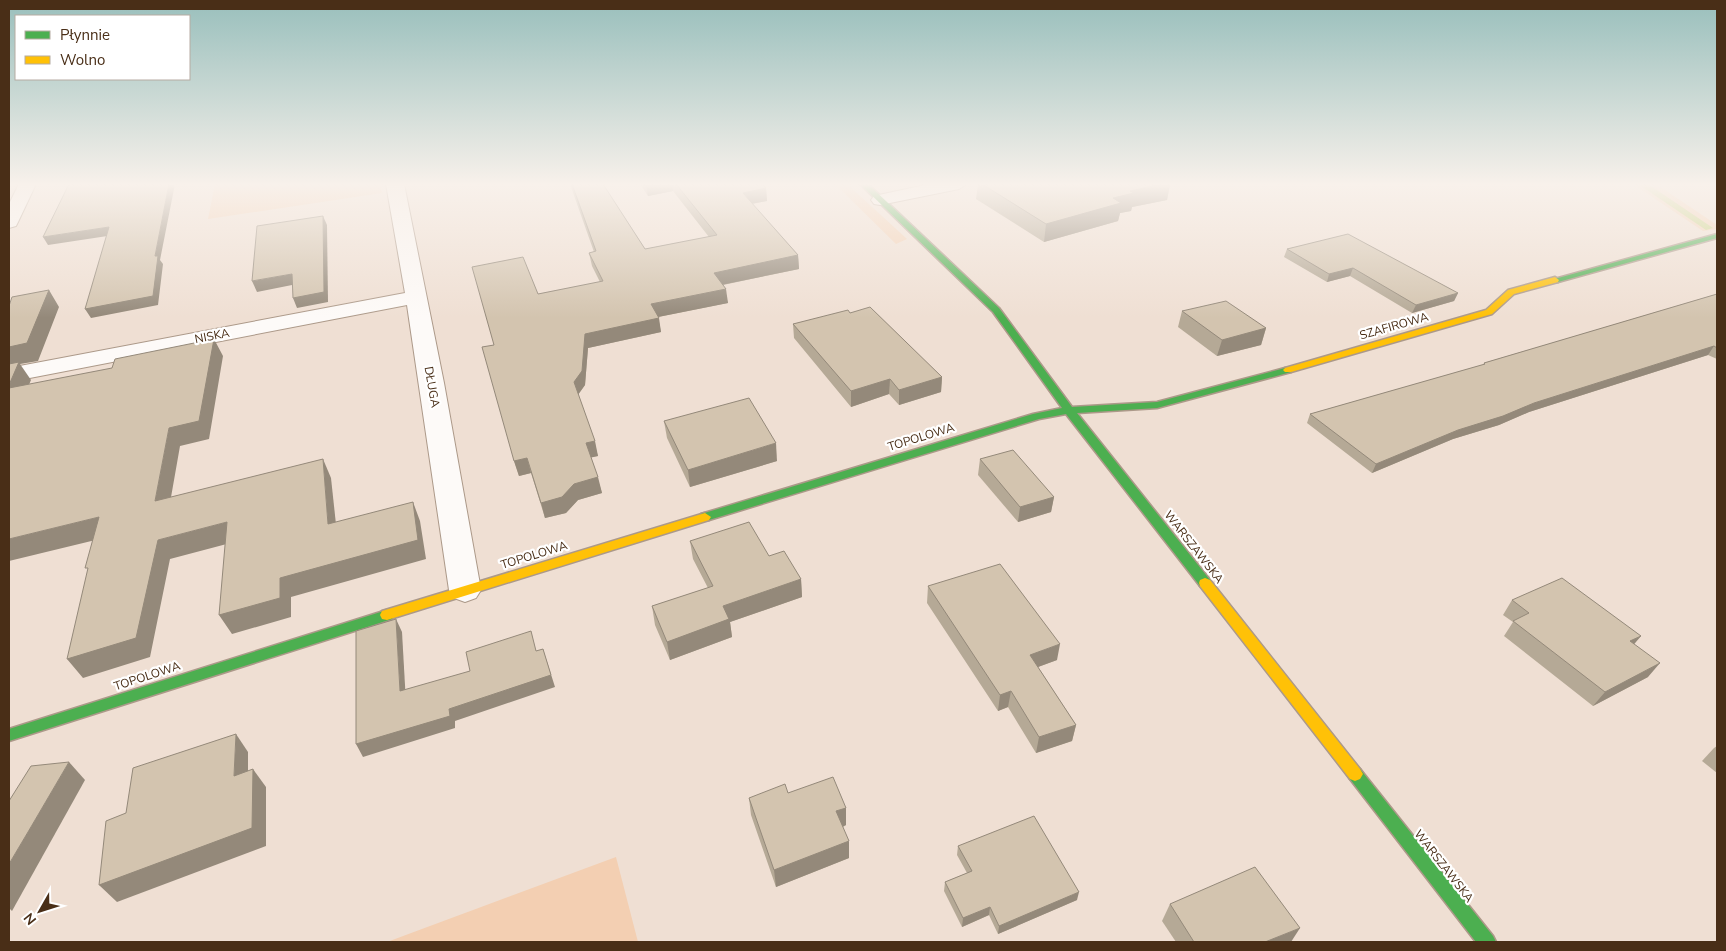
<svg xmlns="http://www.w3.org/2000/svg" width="1726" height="951" font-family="'Nunito Sans',sans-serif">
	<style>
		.green { fill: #f3cfb2 }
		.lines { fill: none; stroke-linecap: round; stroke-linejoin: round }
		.stream { fill: #c3d07a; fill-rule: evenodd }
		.street-casing { stroke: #ac9989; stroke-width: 2 }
		.fast-casing { stroke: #ac9989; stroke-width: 3 }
		.slow-casing { stroke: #ac9989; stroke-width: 3 }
		.street { fill: #fdfaf8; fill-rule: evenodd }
		.fast { fill: #4caf50; fill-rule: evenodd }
		.slow { fill: #ffc107; fill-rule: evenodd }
		.wall { fill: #b5a996 }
		.shaded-wall { fill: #94897a }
		.building { fill: #d3c4af; stroke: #94897a }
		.labels { text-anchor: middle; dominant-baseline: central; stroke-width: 4.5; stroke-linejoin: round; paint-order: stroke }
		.street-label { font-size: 12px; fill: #492e17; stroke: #fff }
	</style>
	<rect width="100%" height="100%" fill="#efdfd3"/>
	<!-- green -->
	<g class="green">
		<polygon points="215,184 380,184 382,193 208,219"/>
		<polygon points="847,184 907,239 896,244 835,184"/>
		<polygon points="1633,184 1656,184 1717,225 1717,229 1703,231"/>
		<polygon points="616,857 638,942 387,942"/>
	</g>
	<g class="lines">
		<!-- stream -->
		<polygon class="stream" points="1638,184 1648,184 1713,228 1706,230"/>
		<!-- street casing -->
		<g class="street-casing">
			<g id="street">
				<polygon points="19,184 36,184 18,222 16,226 9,228 9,204"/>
				<polygon points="386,184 404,184 444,383 481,590 476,598 465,602 454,598 449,590 407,305 9,382 9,368 405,293"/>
				<polygon points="930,184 967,184 959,189 880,205 874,204 871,200 874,196"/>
			</g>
		</g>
		<!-- fast casing -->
		<g class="fast-casing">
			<g id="fast">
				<polygon points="860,184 868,184 999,308 1072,407 1157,402 1285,368 1291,368 1293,370 1291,372 1157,408 1077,413 1210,580 1211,583 1210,586 1200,586 1066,414 1039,419 709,520 701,520 699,517 701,514 1033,414 1062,408 993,312"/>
				<polygon points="1717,234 1717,238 1558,282 1552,282 1551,280"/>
				<polygon points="387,610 392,611 394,615 392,619 9,741 9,729"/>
				<polygon points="1355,767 1360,769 1493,936 1496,942 1476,942 1350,779 1347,774 1350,769"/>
			</g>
		</g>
		<!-- slow casing -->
		<g class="slow-casing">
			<g id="slow">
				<polygon points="1555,277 1559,280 1558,282 1514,294 1492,314 1291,372 1285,372 1283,370 1285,368 1486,310 1508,290"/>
				<polygon points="705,513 711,517 709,520 387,620 382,619 380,615 382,611"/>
				<polygon points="1205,578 1210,580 1360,769 1363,774 1360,779 1355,781 1350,779 1200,586 1199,583 1200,580"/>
			</g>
		</g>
		<!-- street -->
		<use href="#street" class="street"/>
		<!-- fast -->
		<use href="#fast" class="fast"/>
		<!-- slow -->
		<use href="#slow" class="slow"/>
	</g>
	<!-- wall -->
	<g class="wall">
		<polygon points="570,184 603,184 645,249 709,237 673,191 648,196 640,184 763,184 766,188 767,201 752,204 798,255 799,269 723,285 728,303 658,317 661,332 588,348 585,385 578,395 598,456 591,457 602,493 578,500 566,513 545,518 531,473 519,476 514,461 494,345 538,294 600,282 592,266 589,253 594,252"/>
		<polygon points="978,184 1170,184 1167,200 1132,207 1131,211 1120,213 1118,221 1044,242 976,199"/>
		<polygon points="1287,249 1458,293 1454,301 1412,313 1350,276 1327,282 1284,257"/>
		<polygon points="1717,294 1717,359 1708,355 1529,412 1499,425 1453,439 1372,473 1307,423 1310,414 1483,365 1484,363"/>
		<polygon points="1182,311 1266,328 1261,345 1217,356 1178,327"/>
		<polygon points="850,313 942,377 941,392 899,405 889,394 851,407 794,338 793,324"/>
		<polygon points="664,421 777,461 690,487 667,438"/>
		<polygon points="980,459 1054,497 1051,512 1018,522 978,475"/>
		<polygon points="690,541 769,556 801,579 802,597 730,622 732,637 670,660 655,625 652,606 708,588 693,559"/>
		<polygon points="928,586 1057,660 1038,667 1076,725 1072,741 1036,753 1008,707 998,711 927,603"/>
		<polygon points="1512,600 1641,636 1634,644 1648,677 1593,706 1504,636 1513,622 1503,615"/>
		<polygon points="1717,746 1717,773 1702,761 1714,748"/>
		<polygon points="788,793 846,808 846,825 843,827 849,858 776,887 751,815 749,798"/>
		<polygon points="958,846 1077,900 998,934 989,915 962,927 944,891 945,882 967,873 957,855"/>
		<polygon points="1170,904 1291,942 1176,942 1162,921"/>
	</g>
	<!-- shaded-wall -->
	<g class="shaded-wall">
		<polygon points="169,184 175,184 160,260 163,264 158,305 91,318 85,309 155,256"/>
		<polygon points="646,184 672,184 673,191 648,196"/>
		<polygon points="1162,184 1170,184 1167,200 1132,207 1131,211 1120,213 1118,221 1044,242 1046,224 1130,191"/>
		<polygon points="766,188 767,201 744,205 743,193"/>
		<polygon points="323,216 327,225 328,302 297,308 293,298"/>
		<polygon points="109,227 114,235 48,245 43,237"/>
		<polygon points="798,255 799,269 716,286 714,273"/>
		<polygon points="1353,268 1350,276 1327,282 1329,274"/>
		<polygon points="292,274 297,284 257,292 252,281"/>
		<polygon points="726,289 728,303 653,318 651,304"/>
		<polygon points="49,290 59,307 38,361 20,364 31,380 20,406 9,390 9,347"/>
		<polygon points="1458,293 1454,301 1412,313 1416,305"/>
		<polygon points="659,318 661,332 588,348 585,385 577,396 574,382 585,334"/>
		<polygon points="1266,328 1261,345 1217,356 1222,340"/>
		<polygon points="214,339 223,356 209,439 180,446 167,520 155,501 169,428"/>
		<polygon points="1714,346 1708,355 1529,412 1499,425 1453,439 1372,473 1376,464 1458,430 1534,403"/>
		<polygon points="942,377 941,392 899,405 899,390"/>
		<polygon points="890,379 889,394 851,407 851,391"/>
		<polygon points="595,441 598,456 589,458 586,443"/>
		<polygon points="776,443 777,461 690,487 688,470"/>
		<polygon points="527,458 531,473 519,476 514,461"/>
		<polygon points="323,459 331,478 338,543 328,524"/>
		<polygon points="598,477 602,493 578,500 566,513 545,518 541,503 574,484"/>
		<polygon points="1054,497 1051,512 1018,522 1020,507"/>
		<polygon points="413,502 420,521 426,559 291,597 291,617 232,634 219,615 280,578"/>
		<polygon points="99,517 112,536 9,561 9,539"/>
		<polygon points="227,522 238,541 170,559 150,657 83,678 67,659 158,540"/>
		<polygon points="801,579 802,597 730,622 732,637 670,660 667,642 723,606"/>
		<polygon points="396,619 402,632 406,703 400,691"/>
		<polygon points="1641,636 1629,650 1630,641"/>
		<polygon points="1060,644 1057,660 1027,671 1030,655"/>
		<polygon points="543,649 555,687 455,721 455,728 363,757 356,744 449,709"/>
		<polygon points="1660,663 1648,677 1593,706 1605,692"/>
		<polygon points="1011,691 1008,707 998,711 1000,695"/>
		<polygon points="1076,725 1072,741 1036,753 1039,737"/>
		<polygon points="236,734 248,752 248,793 234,776"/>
		<polygon points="69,762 85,780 12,911 9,908 9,864"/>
		<polygon points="253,769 266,787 266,846 117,902 99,885"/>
		<polygon points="846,808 846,825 837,829 836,811"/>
		<polygon points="849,841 849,858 776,887 774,870"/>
		<polygon points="1079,892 1077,900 998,934 999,926"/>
		<polygon points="990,907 989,915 962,927 963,918"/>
		<polygon points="1300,928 1291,942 1265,942"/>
	</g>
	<!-- building -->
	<g class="building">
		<polygon points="69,184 169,184 155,256 158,256 153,296 85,309 109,227 43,237"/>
		<polygon points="572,184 603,184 645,249 717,235 676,184 763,184 766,188 743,193 798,255 714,273 726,289 651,304 659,318 585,334 582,371 574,382 595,441 586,443 598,477 574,484 562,497 541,503 527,458 514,461 482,347 494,345 472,267 523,257 538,294 603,281 589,253 596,251"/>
		<polygon points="982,184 1162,184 1130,191 1134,193 1113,198 1121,203 1046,224"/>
		<polygon points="323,216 324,292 293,298 292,274 252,281 257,226"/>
		<polygon points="1348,234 1458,293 1416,305 1353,268 1329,274 1287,249"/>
		<polygon points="49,290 27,343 9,347 9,306 12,297"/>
		<polygon points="1717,294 1717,348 1714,346 1534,403 1503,416 1458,430 1376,464 1310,414 1485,364 1484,363"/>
		<polygon points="1226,301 1266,328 1222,340 1182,311"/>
		<polygon points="870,307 942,377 899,390 890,379 851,391 793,324 848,310 850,313"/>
		<polygon points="214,339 199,421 169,428 155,501 323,459 328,524 413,502 418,540 280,578 280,598 219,615 227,522 158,540 136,638 67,659 88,568 85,568 99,517 9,539 9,388 112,368 115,359"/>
		<polygon points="19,362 9,385 9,364"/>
		<polygon points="749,398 776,443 688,470 664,421"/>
		<polygon points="1013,450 1054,497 1020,507 980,459"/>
		<polygon points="749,522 769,556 784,551 801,579 723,606 729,619 667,642 652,606 713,586 690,541"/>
		<polygon points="1000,564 1060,644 1030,655 1076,725 1039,737 1011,691 1000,695 928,586"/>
		<polygon points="1562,578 1641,636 1630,641 1660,663 1605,692 1513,621 1529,613 1512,600"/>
		<polygon points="396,619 400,691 470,671 466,652 531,631 536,651 543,649 551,675 449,709 450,716 356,744 356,631"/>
		<polygon points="236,734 234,776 253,769 252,828 99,885 106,821 126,813 133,768"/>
		<polygon points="69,762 28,832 9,864 9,801 31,766"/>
		<polygon points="833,777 846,808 836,811 849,841 774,870 749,798 785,784 788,793"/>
		<polygon points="1034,816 1079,892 999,926 990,907 963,918 945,882 972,871 958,846"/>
		<polygon points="1255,867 1300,928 1265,942 1194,942 1170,904"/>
	</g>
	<!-- sky -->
	<linearGradient id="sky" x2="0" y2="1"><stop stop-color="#99bfbc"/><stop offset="0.58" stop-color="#f8f1eb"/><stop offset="1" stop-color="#f8f1eb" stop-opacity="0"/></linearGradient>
	<rect width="1726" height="318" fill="url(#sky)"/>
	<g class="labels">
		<!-- street labels -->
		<g class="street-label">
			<text transform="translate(1394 326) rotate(-16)">SZAFIROWA</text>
			<text transform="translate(212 336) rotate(-11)">NISKA</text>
			<text transform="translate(432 387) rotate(80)">DŁUGA</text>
			<text transform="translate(921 437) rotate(-17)">TOPOLOWA</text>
			<text transform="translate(1194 547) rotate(52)">WARSZAWSKA</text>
			<text transform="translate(534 555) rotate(-17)">TOPOLOWA</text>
			<text transform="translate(147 676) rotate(-18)">TOPOLOWA</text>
			<text transform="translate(1444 866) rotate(52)">WARSZAWSKA</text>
		</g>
	</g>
	<!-- border -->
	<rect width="1726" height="951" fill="none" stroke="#492e17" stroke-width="20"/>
	<!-- legend -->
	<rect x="15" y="15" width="175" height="65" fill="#ffffff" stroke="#b6aba2"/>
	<rect x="25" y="31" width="25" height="8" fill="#4caf50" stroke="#b6aba2"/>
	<text x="60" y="40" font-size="15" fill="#492e17">Płynnie</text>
	<rect x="25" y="56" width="25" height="8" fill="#ffc107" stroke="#b6aba2"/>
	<text x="60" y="65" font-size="15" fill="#492e17">Wolno</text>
	<!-- north arrow -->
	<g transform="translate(40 911) rotate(231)" stroke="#ffffff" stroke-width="4" paint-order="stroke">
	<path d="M0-4L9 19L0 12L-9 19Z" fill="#492e17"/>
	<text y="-8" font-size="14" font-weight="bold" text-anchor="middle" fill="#492e17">N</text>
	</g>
</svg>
